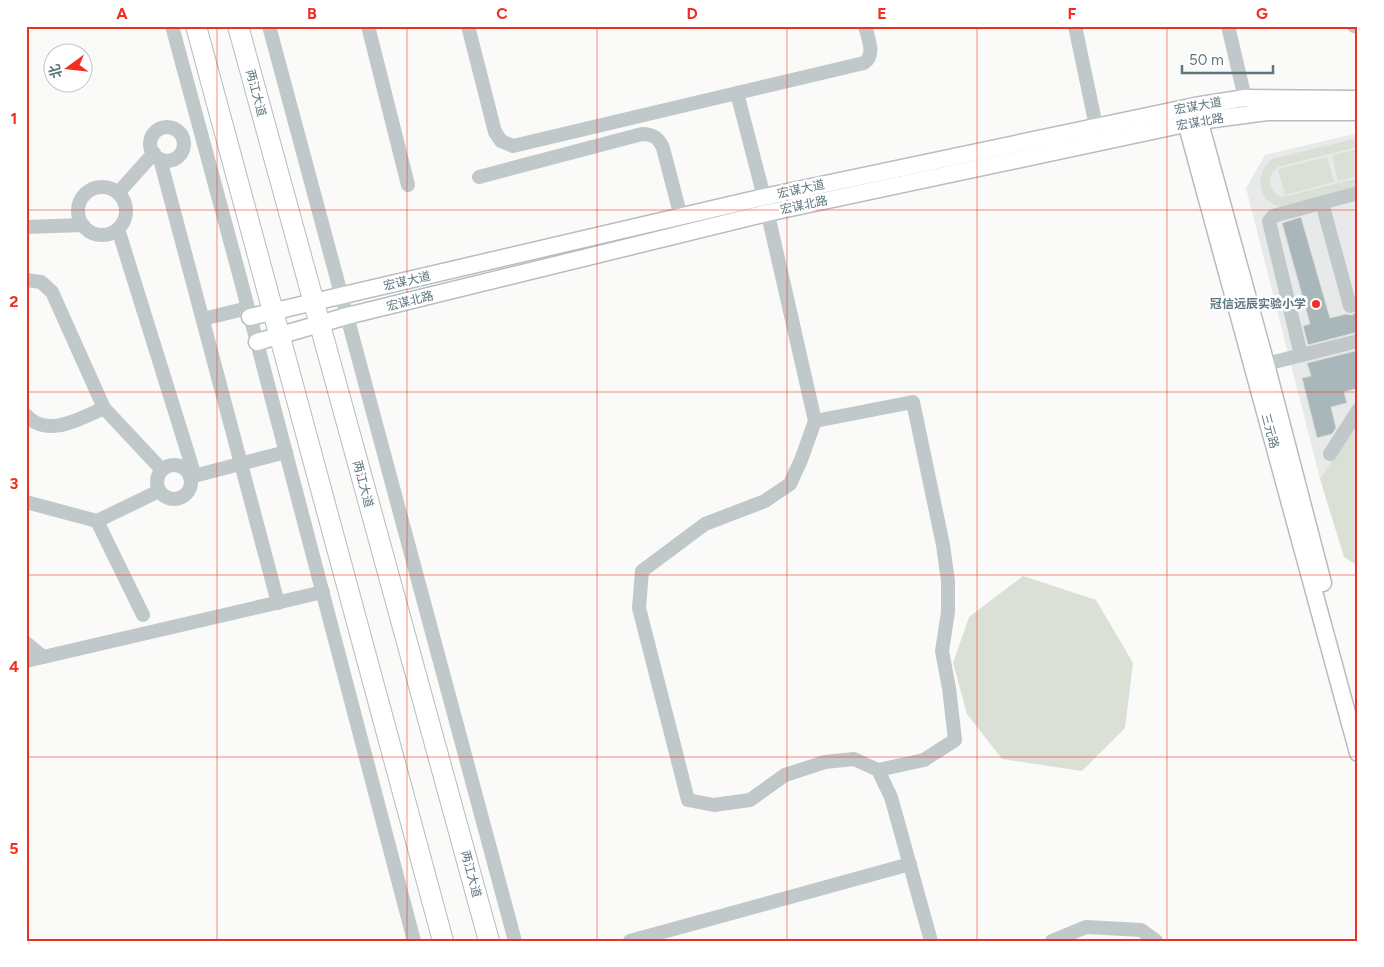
<svg xmlns="http://www.w3.org/2000/svg" width="1384" height="967" font-family="Figtree,'Noto Sans SC',sans-serif">
	<style>
		.built { fill: #e8eae9 }
		.green { fill: #dbe0d6 }
		.building { fill: #a9b6ba; stroke: #dcdcda }
		.lines { fill: none; stroke-linecap: round; stroke-linejoin: round }
		.major-casing { stroke: #b6bdc0; stroke-width: 19 }
		.highway-casing { stroke: #b6bcbf; stroke-width: 22 }
		.minor { stroke: #c0c8ca; stroke-width: 14 }
		.major { stroke: #fff; stroke-width: 16 }
		.highway { stroke: #fff; stroke-width: 20 }
		.grid { fill: none; stroke: #f02e22; stroke-width: 1; stroke-opacity: 0.55 }
		.poi-dot { fill: #f02e22; stroke: #fff; stroke-width: 2 }
		.labels { text-anchor: middle; dominant-baseline: central; stroke-width: 5; stroke-linejoin: round; paint-order: stroke }
		.street-label { font-size: 12px; fill: #5e767f; stroke: #fff }
		.poi-label { font-size: 12px; font-weight: bold; fill: #5e767f; stroke: #fff; text-anchor: end }
		.neatline { fill: none; stroke: #f02e22; stroke-width: 2 }
		.grid-label { font-size: 16px; text-anchor: middle; font-weight: bold; fill: #f02e22 }
	</style>
	<rect width="100%" height="100%" fill="#fafaf8"/>
	<!-- built -->
	<polygon class="built" points="1358,133 1358,420 1320,479 1246,188 1265,155"/>
	<!-- green -->
	<g class="green">
		<path d="M1358,138V147L1278,167C1266,176 1268,191 1282,197L1358,178V189L1280,207C1257,201 1254,174 1272,159Z"/>
		<polygon points="1358,149 1358,176 1338,181 1332,155"/>
		<polygon points="1327,157 1334,182 1285,195 1278,169"/>
		<polygon points="1358,420 1358,566 1344,557 1320,479"/>
		<polygon points="1023,576 1096,600 1133,663 1125,728 1082,771 1002,759 967,714 953,663 969,617"/>
	</g>
	<!-- building -->
	<g class="building">
		<polygon points="1301,217 1330,318 1346,314 1352,315 1358,311 1358,332 1308,345 1303,326 1310,324 1282,223"/>
		<polygon points="1355,351 1358,363 1358,388 1344,392 1347,403 1331,407 1336,428 1332,434 1317,438 1302,378 1311,376 1307,363"/>
	</g>
	<g class="lines">
		<!-- major casing -->
		<g class="major-casing">
			<g id="major">
				<polyline points="1197,112 1266,364 1323,583"/>
				<polyline points="1184,115 1358,753"/>
				<polyline points="250,317 764,197 1195,106 1245,98 1358,99"/>
				<polyline points="257,342 347,316 767,213 1199,121 1267,112 1358,112"/>
			</g>
		</g>
		<!-- highway casing -->
		<g class="highway-casing">
			<g id="highway">
				<polyline points="196,26 443,941"/>
				<polyline points="238,26 489,941"/>
			</g>
		</g>
		<!-- minor -->
		<g class="minor">
			<polyline points="172,26 238,270 414,941"/>
			<polyline points="269,26 515,941"/>
			<polyline points="368,26 408,185"/>
			<path d="M468,26L495,132L501,141L513,146L864,63C876,55 868,38 865,26"/>
			<polyline points="1075,26 1096,126"/>
			<polyline points="1228,26 1245,98"/>
			<polyline points="1354,26 1358,27"/>
			<polyline points="737,93 764,197 815,421 801,460 790,484 765,501 705,524 642,571 639,608 688,800 714,805 750,800 785,775 825,762 854,759 878,770 891,797 931,941"/>
			<circle cx="167" cy="144" r="17"/>
			<polyline points="160,159 278,603"/>
			<path d="M479,177L642,134C653,134 659,138 663,148L681,217"/>
			<circle cx="102" cy="211" r="24"/>
			<polyline points="118,193 154,153"/>
			<polyline points="1322,203 1350,306"/>
			<polyline points="26,227 83,225"/>
			<polyline points="118,229 195,476"/>
			<polyline points="26,280 41,282 52,292 104,408 162,470"/>
			<polyline points="203,319 248,308"/>
			<polyline points="1301,355 1269,221 1273,216 1358,193"/>
			<polyline points="1266,364 1358,341"/>
			<path d="M26,415C47,439 81,418 104,408"/>
			<polyline points="815,421 913,402 943,545 948,581 948,612 942,651 949,688 955,740 924,760 878,770"/>
			<polyline points="1330,454 1358,410"/>
			<circle cx="174" cy="482" r="17"/>
			<polyline points="190,477 286,452"/>
			<polyline points="26,502 97,521"/>
			<polyline points="143,615 97,521 159,491"/>
			<polyline points="26,643 43,657"/>
			<polyline points="26,661 323,592"/>
			<polyline points="630,941 910,864"/>
			<polyline points="1052,941 1086,927 1141,930 1156,941"/>
		</g>
		<!-- major -->
		<use href="#major" class="major"/>
		<!-- highway -->
		<use href="#highway" class="highway"/>
	</g>
	<!-- grid -->
	<path class="grid" d="M217,26V941M407,26V941M597,26V941M787,26V941M977,26V941M1167,26V941M26,210H1358M26,392H1358M26,575H1358M26,757H1358"/>
	<!-- markers -->
	<circle class="poi-dot" cx="1316" cy="304" r="5"/>
	<g class="labels">
		<!-- street labels -->
		<g class="street-label">
			<text transform="translate(256 93) rotate(75)">两江大道</text>
			<text transform="translate(1198 106) rotate(-10)">宏谋大道</text>
			<text transform="translate(1200 122) rotate(-10)">宏谋北路</text>
			<text transform="translate(801 189) rotate(-12)">宏谋大道</text>
			<text transform="translate(804 205) rotate(-12)">宏谋北路</text>
			<text transform="translate(407 281) rotate(-13)">宏谋大道</text>
			<text transform="translate(410 301) rotate(-14)">宏谋北路</text>
			<text transform="translate(1270 431) rotate(75)">三元路</text>
			<text transform="translate(363 484) rotate(75)">两江大道</text>
			<text transform="translate(471 874) rotate(75)">两江大道</text>
		</g>
		<!-- poi labels -->
		<g class="poi-label">
			<text x="1306" y="304">冠信远辰实验小学</text>
		</g>
	</g>
	<!-- border -->
	<rect width="1384" height="967" fill="none" stroke="#ffffff" stroke-width="55"/>
	<!-- north arrow -->
	<g transform="translate(68 68) rotate(255)"><circle r="24" fill="#ffffff" stroke="#bfc8cc"/>
	<path d="M0-4L9 19L0 12L-9 19Z" fill="#f02e22"/>
	<text y="-8" font-size="14" font-weight="bold" text-anchor="middle" fill="#5e767f">北</text>
	</g>
	<!-- scale -->
	<path d="M1182 65v8h91v-8" fill="none" stroke="#5e767f" stroke-width="2.5"/>
	<text x="1189" y="65" font-size="15" fill="#5e767f" stroke="#ffffff" stroke-width="4" paint-order="stroke">50 m</text>
	<rect x="28" y="28" width="1328" height="912" class="neatline"/>
	<g class="grid-label">
		<text x="122" y="19">A</text>
		<text x="312" y="19">B</text>
		<text x="502" y="19">C</text>
		<text x="692" y="19">D</text>
		<text x="882" y="19">E</text>
		<text x="1072" y="19">F</text>
		<text x="1262" y="19">G</text>
		<text x="14" y="124">1</text>
		<text x="14" y="307">2</text>
		<text x="14" y="489">3</text>
		<text x="14" y="672">4</text>
		<text x="14" y="854">5</text>
	</g>
</svg>
